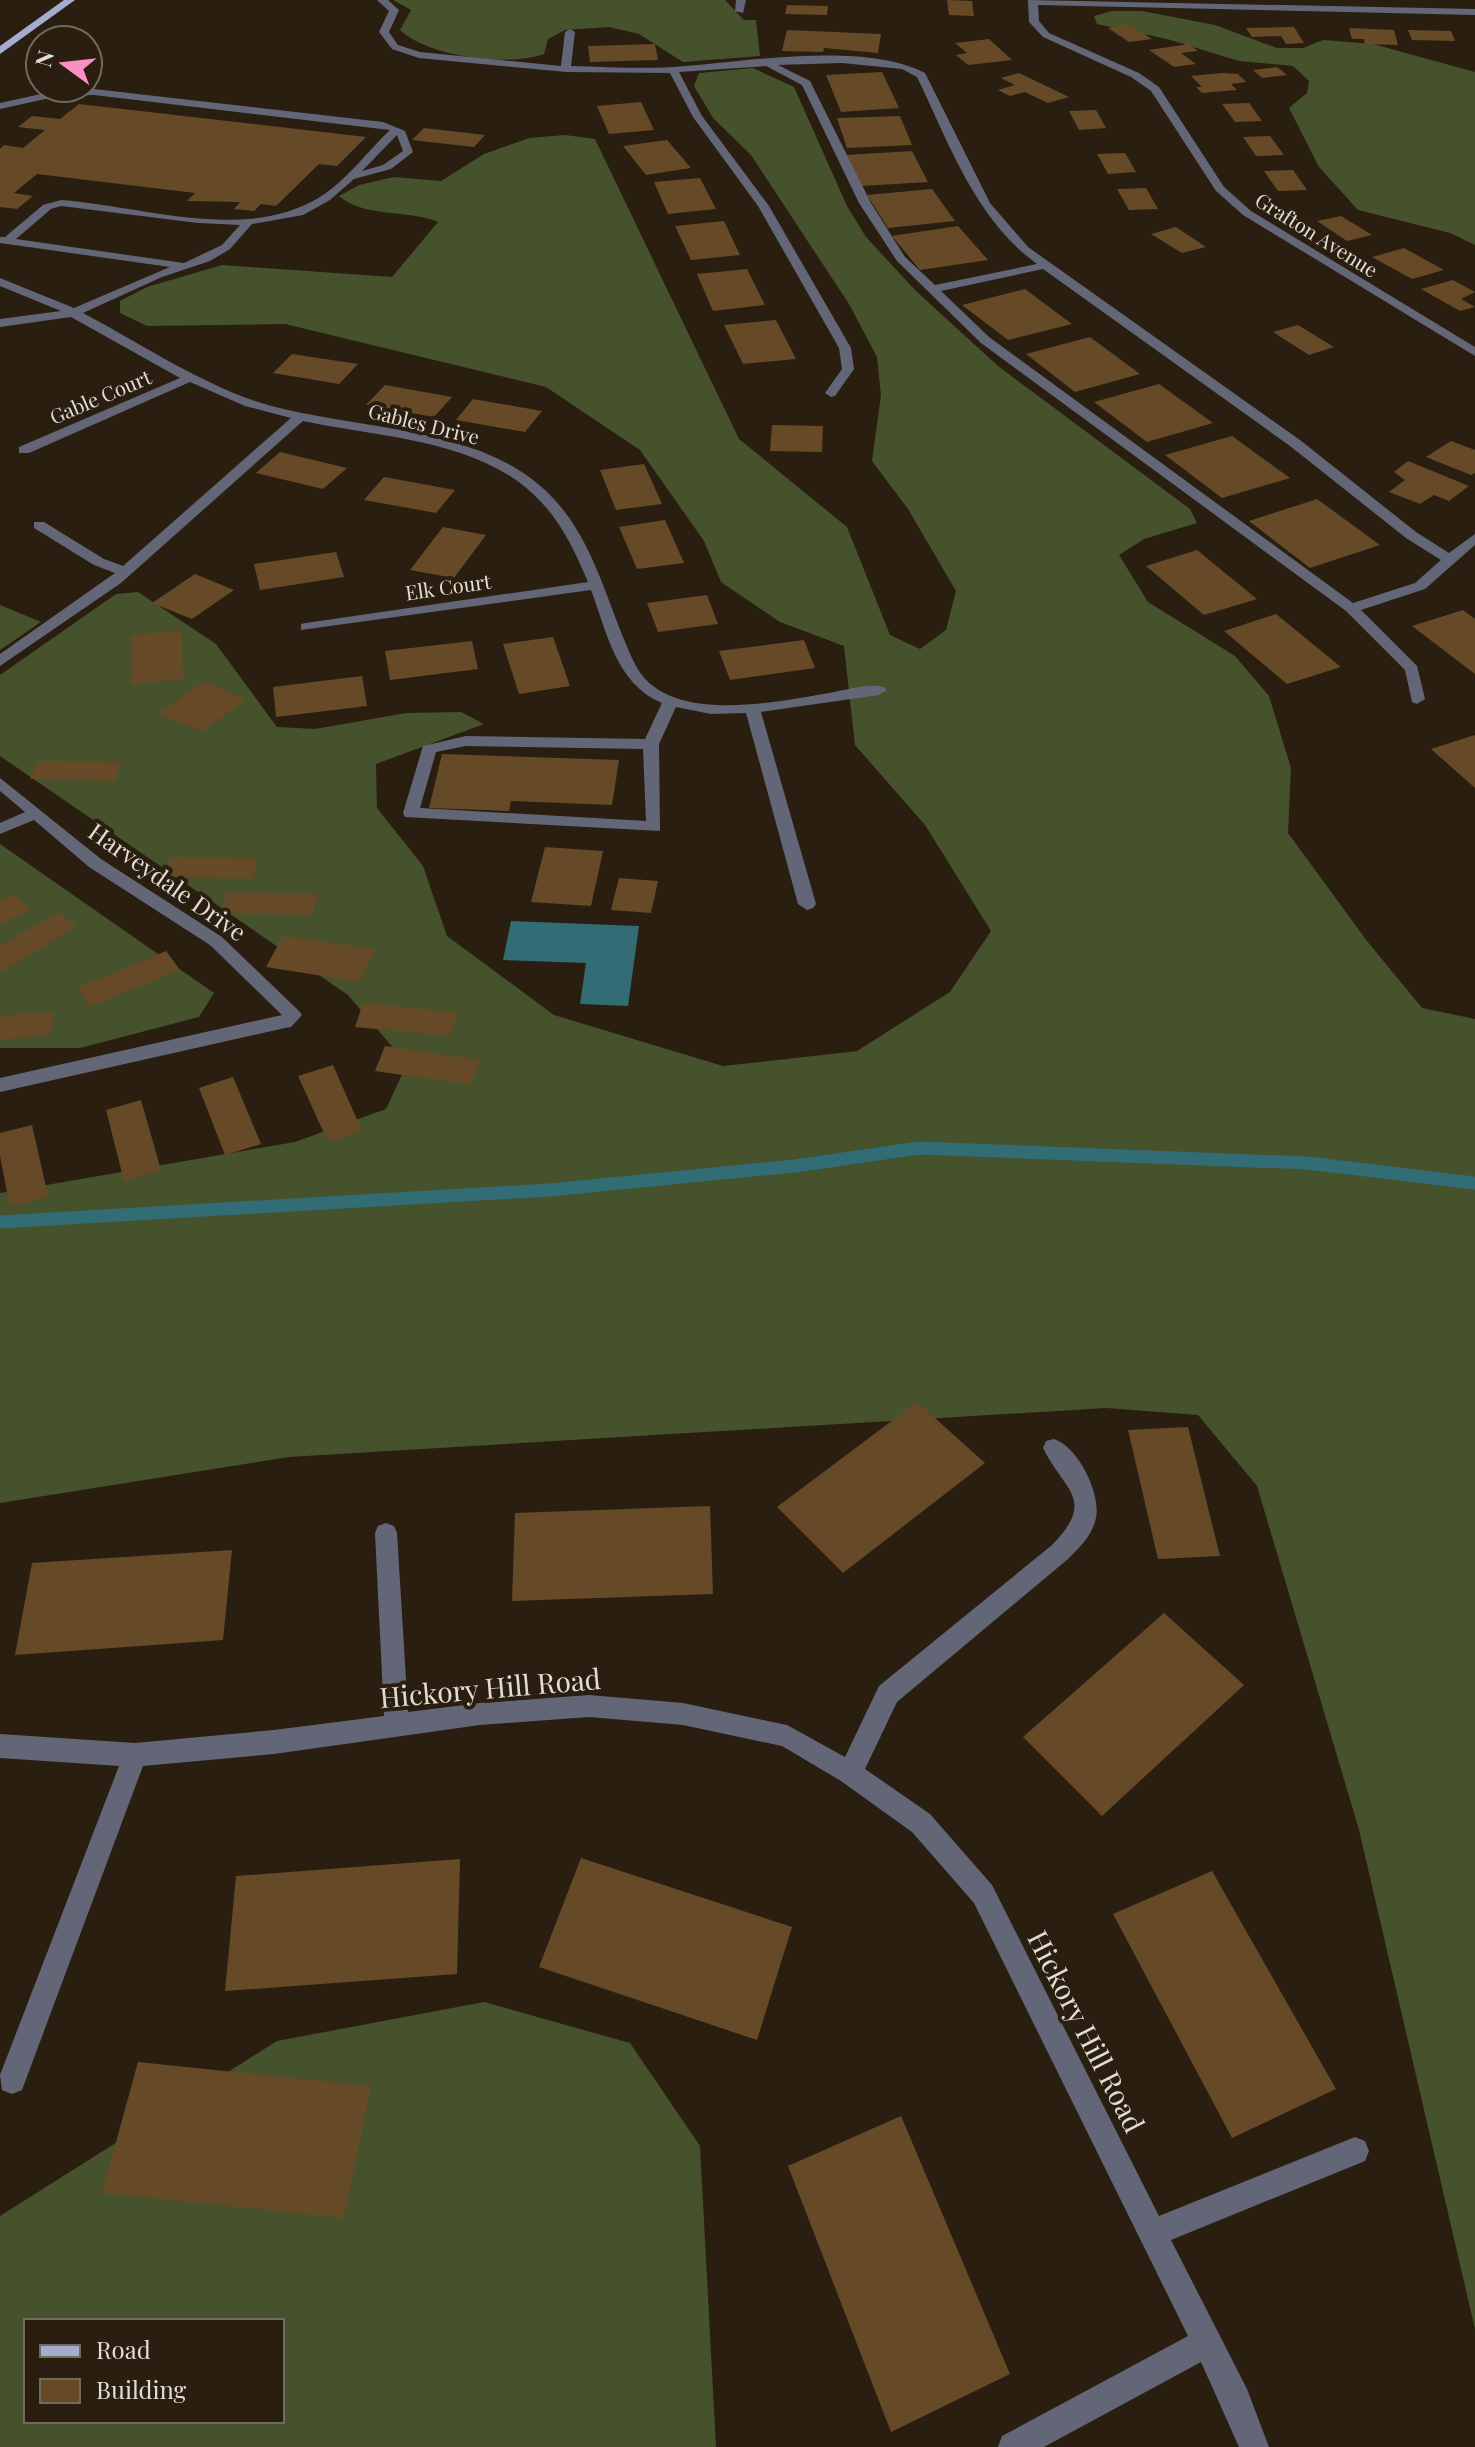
<svg xmlns="http://www.w3.org/2000/svg" width="1475" height="2447" font-family="'Playfair Display',serif">
	<style>
		.forest { fill: #46522b; fill-rule: evenodd }
		.water { fill: #326c75 }
		.lines { fill: none; stroke-linecap: round; stroke-linejoin: round }
		.stream { stroke: #326c75; stroke-width: 13 }
		.building { fill: #664a28 }
		.minor { fill: #636677; fill-rule: evenodd }
		.major { fill: #a6acd0; fill-rule: evenodd }
		.labels { text-anchor: middle; dominant-baseline: central; stroke-width: 8; stroke-linejoin: round; paint-order: stroke }
		.far-street-label { font-size: 20px; fill: #e3dcd3; stroke: #291e10 }
		.street-label { font-size: 24px; fill: #e3dcd3; stroke: #291e10 }
		.near-street-label { font-size: 28px; fill: #e3dcd3; stroke: #291e10 }
	</style>
	<rect width="100%" height="100%" fill="#291e10"/>
	<!-- forest -->
	<g class="forest">
		<path d="M393,0H725L744,20H756L760,56L683,62L639,34L609,27L565,30L548,39L544,54C508,67 428,57 400,30L411,10Z"/>
		<polygon points="1112,11 1142,11 1215,25 1277,48 1303,48 1323,40 1373,44 1475,72 1475,245 1450,233 1358,210 1319,167 1289,108 1307,93 1309,81 1293,66 1239,61 1167,39 1097,24 1094,16"/>
		<path d="M753,68L794,87L847,206L866,237L916,291L998,366L1190,509L1197,523L1144,539L1119,555L1148,602L1235,656L1269,696L1291,768L1288,833L1367,941L1422,1008L1475,1019V2329L1359,1830L1257,1486L1198,1415L1106,1408L289,1457L0,1503V1193L295,1142L386,1109L407,1064L348,995L0,756V675L116,594L138,592L216,644L277,727L315,729L406,713L461,712L484,724L376,764L377,808L423,866L447,936L554,1015L723,1066L857,1051L950,992L991,931L925,825L855,745L844,646L780,622L721,582L704,541L640,450L546,387L285,324L147,326L120,313V301L147,287L222,265L392,277L438,222C407,209 364,218 339,196L359,185L394,177L441,181L484,154L529,138L565,135L595,139L739,439L847,527L890,635L920,649L946,630L956,591L908,509L872,461L881,395L877,357L849,304L751,155L713,118L694,86L699,73Z"/>
		<polygon points="0,605 41,622 0,650"/>
		<polygon points="0,844 214,993 199,1017 80,1048 0,1048"/>
		<path d="M484,2002L630,2043L700,2146L716,2447H0V2216L277,2041ZM26,2321H282V2421H26Z"/>
	</g>
	<!-- water -->
	<polygon class="water" points="511,921 639,926 628,1006 580,1004 586,963 503,960"/>
	<g class="lines">
		<!-- stream -->
		<polyline class="stream" points="0,1222 549,1190 795,1166 919,1148 1307,1163 1475,1183"/>
	</g>
	<!-- building -->
	<g class="building">
		<polygon points="947,0 972,1 974,16 949,15"/>
		<polygon points="787,5 828,6 827,15 785,14"/>
		<polygon points="1129,24 1152,39 1129,42 1108,28"/>
		<polygon points="1294,27 1304,43 1286,44 1281,36 1252,37 1246,28"/>
		<polygon points="1349,28 1394,30 1398,45 1365,44 1364,39 1352,39"/>
		<polygon points="787,30 881,34 878,53 824,48 823,52 782,51"/>
		<polygon points="1408,30 1451,31 1455,41 1412,40"/>
		<polygon points="989,39 1012,60 968,65 956,55 967,53 955,43"/>
		<polygon points="655,44 658,60 590,62 588,46"/>
		<polygon points="1189,44 1198,51 1181,53 1196,64 1174,67 1149,50"/>
		<polygon points="1277,67 1287,75 1262,78 1253,70"/>
		<polygon points="882,72 899,108 841,112 826,75"/>
		<polygon points="1019,73 1069,97 1048,103 1025,92 1010,96 998,90 1015,85 1001,78"/>
		<polygon points="1222,73 1238,74 1246,82 1231,84 1237,90 1202,93 1196,87 1202,87 1191,76"/>
		<polygon points="641,102 654,130 609,134 597,106"/>
		<polygon points="1249,103 1262,121 1235,122 1222,104"/>
		<polygon points="79,104 366,137 337,166 319,164 276,206 261,204 254,211 234,209 240,202 187,201 195,193 37,174 14,193 33,196 17,209 0,207 0,149 4,145 23,148 45,130 18,127 32,116 60,119"/>
		<polygon points="1096,110 1106,128 1079,130 1069,111"/>
		<polygon points="900,116 912,145 847,148 837,118"/>
		<polygon points="424,128 485,135 474,147 412,140"/>
		<polygon points="1270,136 1284,155 1256,156 1243,137"/>
		<polygon points="667,140 691,168 646,175 623,146"/>
		<polygon points="912,151 928,182 862,186 847,155"/>
		<polygon points="1125,153 1136,172 1108,174 1097,154"/>
		<polygon points="1293,170 1307,190 1278,191 1264,171"/>
		<polygon points="700,178 716,209 668,214 654,182"/>
		<polygon points="1146,188 1158,209 1129,210 1117,189"/>
		<polygon points="932,189 955,221 888,228 867,195"/>
		<polygon points="1341,216 1372,235 1347,241 1317,221"/>
		<polygon points="724,221 740,255 691,260 675,226"/>
		<polygon points="958,226 988,260 920,270 892,236"/>
		<polygon points="1176,227 1206,247 1182,253 1151,234"/>
		<polygon points="1404,248 1444,270 1412,279 1372,257"/>
		<polygon points="747,269 765,305 713,311 697,274"/>
		<polygon points="1453,280 1475,292 1461,299 1475,307 1460,311 1421,289"/>
		<polygon points="1025,289 1072,324 1008,340 962,305"/>
		<polygon points="776,320 796,359 743,364 724,325"/>
		<polygon points="1298,325 1334,347 1309,355 1273,332"/>
		<polygon points="1090,337 1140,374 1075,392 1026,354"/>
		<polygon points="292,354 358,364 339,384 273,373"/>
		<polygon points="1159,384 1213,423 1147,442 1094,402"/>
		<polygon points="385,385 452,397 434,417 366,405"/>
		<polygon points="473,399 542,411 525,432 456,420"/>
		<polygon points="772,425 823,426 822,452 770,451"/>
		<polygon points="1232,436 1290,478 1222,498 1165,455"/>
		<polygon points="1451,441 1475,450 1475,473 1471,475 1426,457"/>
		<polygon points="280,452 347,468 323,489 256,473"/>
		<polygon points="1408,461 1469,486 1449,501 1434,495 1420,504 1389,492 1405,480 1394,472"/>
		<polygon points="644,464 662,504 616,510 600,470"/>
		<polygon points="384,477 455,490 436,513 364,500"/>
		<polygon points="1317,499 1380,545 1310,568 1249,521"/>
		<polygon points="665,520 684,563 637,569 619,527"/>
		<polygon points="443,527 486,535 454,578 410,570"/>
		<polygon points="1197,550 1257,599 1204,615 1146,566"/>
		<polygon points="336,552 344,577 260,590 254,564"/>
		<polygon points="195,574 234,590 192,619 152,603"/>
		<polygon points="707,595 718,624 658,632 647,603"/>
		<polygon points="1463,610 1475,619 1475,674 1412,626"/>
		<polygon points="1276,614 1341,667 1287,684 1224,631"/>
		<polygon points="182,630 183,679 131,685 131,635"/>
		<polygon points="553,637 570,686 519,694 503,644"/>
		<polygon points="804,640 815,668 730,680 719,651"/>
		<polygon points="472,641 478,669 390,680 385,651"/>
		<polygon points="362,676 367,706 276,717 273,687"/>
		<polygon points="204,681 246,699 202,732 159,714"/>
		<polygon points="1475,735 1475,788 1431,749"/>
		<polygon points="442,754 619,760 612,805 511,801 509,811 429,808"/>
		<polygon points="38,761 122,762 115,781 30,779"/>
		<polygon points="545,847 603,851 591,906 531,902"/>
		<polygon points="170,857 258,858 253,879 162,877"/>
		<polygon points="619,878 658,881 651,913 611,910"/>
		<polygon points="227,892 318,894 312,915 221,913"/>
		<polygon points="13,894 30,909 0,925 0,901"/>
		<polygon points="58,912 77,926 0,973 0,946"/>
		<polygon points="283,936 376,949 360,982 266,967"/>
		<polygon points="166,951 180,970 90,1007 77,988"/>
		<polygon points="363,1003 458,1012 450,1036 355,1027"/>
		<polygon points="54,1011 52,1034 0,1040 0,1016"/>
		<polygon points="385,1046 480,1060 470,1085 375,1071"/>
		<polygon points="333,1065 362,1131 328,1142 298,1076"/>
		<polygon points="233,1077 261,1144 225,1155 199,1088"/>
		<polygon points="141,1100 161,1170 124,1181 106,1110"/>
		<polygon points="32,1125 48,1196 10,1207 0,1156 0,1133"/>
		<polygon points="917,1402 985,1463 843,1573 777,1507"/>
		<polygon points="1188,1427 1220,1556 1158,1559 1128,1430"/>
		<polygon points="710,1506 713,1594 512,1601 515,1513"/>
		<polygon points="232,1550 223,1640 15,1655 32,1563"/>
		<polygon points="1164,1613 1244,1685 1102,1816 1023,1737"/>
		<polygon points="581,1858 792,1927 757,2040 539,1967"/>
		<polygon points="460,1859 457,1974 225,1991 236,1876"/>
		<polygon points="1212,1871 1336,2089 1232,2138 1113,1914"/>
		<polygon points="138,2062 371,2086 344,2218 102,2193"/>
		<polygon points="901,2116 1010,2374 891,2432 788,2166"/>
	</g>
	<g class="lines">
		<!-- minor -->
		<g class="minor">
			<path d="M377,0H388L399,10L389,32L398,45L420,52L561,66L565,32L570,29L575,32L571,66C606,67 641,69 675,67C745,62 862,41 925,73L990,203L1028,247L1300,440L1416,532L1449,553L1475,534V545L1425,589L1361,610L1417,666L1425,699L1417,704L1412,702L1405,670L1346,611L981,343L897,261L859,203L802,85L766,66L679,72L702,116L769,206L851,348L854,369L835,396L831,397L825,393L842,369L839,348L758,206L693,117L670,73L566,72L419,58L392,49L379,32L389,11ZM842,63L902,69L917,77C949,143 975,219 1037,264L935,285L905,257L871,203L810,81L778,65ZM1043,269L1290,446L1406,538L1441,560L1415,583L1353,603L989,337L941,291Z"/>
			<polygon points="736,0 746,0 743,13 735,11"/>
			<polygon points="1028,0 1475,9 1475,15 1038,5 1039,21 1049,33 1139,73 1159,87 1224,187 1251,211 1475,347 1475,356 1243,215 1216,191 1151,91 1131,77 1043,37 1029,22"/>
			<path d="M94,89L383,122L405,131L413,152L391,169L354,179L330,200L303,215L252,224L230,249L210,261L162,277L83,313C140,343 194,380 255,401C347,431 479,422 550,495C597,542 608,611 637,668C671,725 775,702 829,693C846,690 868,683 884,687L887,690L879,695L761,712L816,904L813,908L807,910L798,904L746,713L711,714L676,707L659,744L660,831L405,817L403,813L423,746L466,736L645,739L662,703C616,684 607,632 591,590L301,630V624L306,623L588,582C576,554 563,525 542,503C484,439 382,438 303,421L121,583L0,666V654L115,573L94,565L34,528V522H44L104,559L123,566L291,418L245,406L190,382L29,453H19V447L180,378L71,317L0,327V319L61,311L0,286V278L74,308L170,267L0,243V237H5L43,205L61,200C143,206 245,243 320,197C346,181 366,153 390,130L94,95L59,96L0,109V103L59,90ZM397,135L403,151L383,165L362,171ZM61,206L198,223L240,225L222,245L184,263L16,239L51,209ZM466,746L643,749L646,821L420,808L436,752Z"/>
			<polygon points="0,778 101,859 222,937 299,1011 302,1015 291,1027 285,1028 0,1092 0,1078 282,1015 210,945 89,867 34,820 0,834 0,823 25,812 0,791"/>
			<path d="M1054,1439C1078,1447 1101,1493 1096,1518C1092,1536 1080,1547 1068,1559L897,1702L865,1769L930,1814L992,1885L1159,2216L1355,2137L1365,2141L1369,2151L1365,2161L1171,2240L1247,2389L1269,2447H1239L1201,2362L1044,2447H998L1002,2436L1188,2336L974,1903L912,1832L841,1781L782,1746L683,1725L589,1717L480,1725L274,1754L143,1766L22,2090L12,2094L2,2090L0,2075L119,1766L0,1758V1734L135,1743L274,1730L384,1716L375,1533L378,1526L386,1523L394,1526L397,1533L408,1712L480,1703L589,1695L683,1703L787,1725L845,1757L879,1686L1052,1545C1097,1499 1064,1491 1043,1448L1046,1441Z"/>
		</g>
		<!-- major -->
		<polygon class="major" points="64,0 75,0 0,54 0,46"/>
	</g>
	<g class="labels">
		<!-- far-street labels -->
		<g class="far-street-label">
			<text transform="translate(1317 234) rotate(32)">Grafton Avenue</text>
			<text transform="translate(100 396) rotate(-23)">Gable Court</text>
			<text transform="translate(424 423) rotate(14)">Gables Drive</text>
			<text transform="translate(448 586) rotate(-8)">Elk Court</text>
		</g>
		<!-- street labels -->
		<g class="street-label">
			<text transform="translate(168 881) rotate(35)">Harveydale Drive</text>
		</g>
		<!-- near-street labels -->
		<g class="near-street-label">
			<text transform="translate(490 1687) rotate(-5)">Hickory Hill Road</text>
			<text transform="translate(1087 2031) rotate(63)">Hickory Hill Road</text>
		</g>
	</g>
	<!-- legend -->
	<rect x="24" y="2319" width="260" height="104" fill="#291e10" stroke="#736a5e" stroke-width="2"/>
	<rect x="40" y="2345" width="40" height="12" fill="#a6acd0" stroke="#736a5e" stroke-width="2"/>
	<text x="96" y="2359" font-size="24" fill="#e3dcd3">Road</text>
	<rect x="40" y="2379" width="40" height="24" fill="#664a28" stroke="#736a5e" stroke-width="2"/>
	<text x="96" y="2399" font-size="24" fill="#e3dcd3">Building</text>
	<!-- north arrow -->
	<g transform="translate(64 64) rotate(285)"><circle r="38" fill="#291e10" stroke="#736a5e" stroke-width="2"/>
	<path d="M0-6L14 30L0 20L-14 30Z" fill="#fb8fc4"/>
	<text y="-12" font-size="22" font-weight="bold" text-anchor="middle" fill="#e3dcd3">N</text>
	</g>
</svg>
